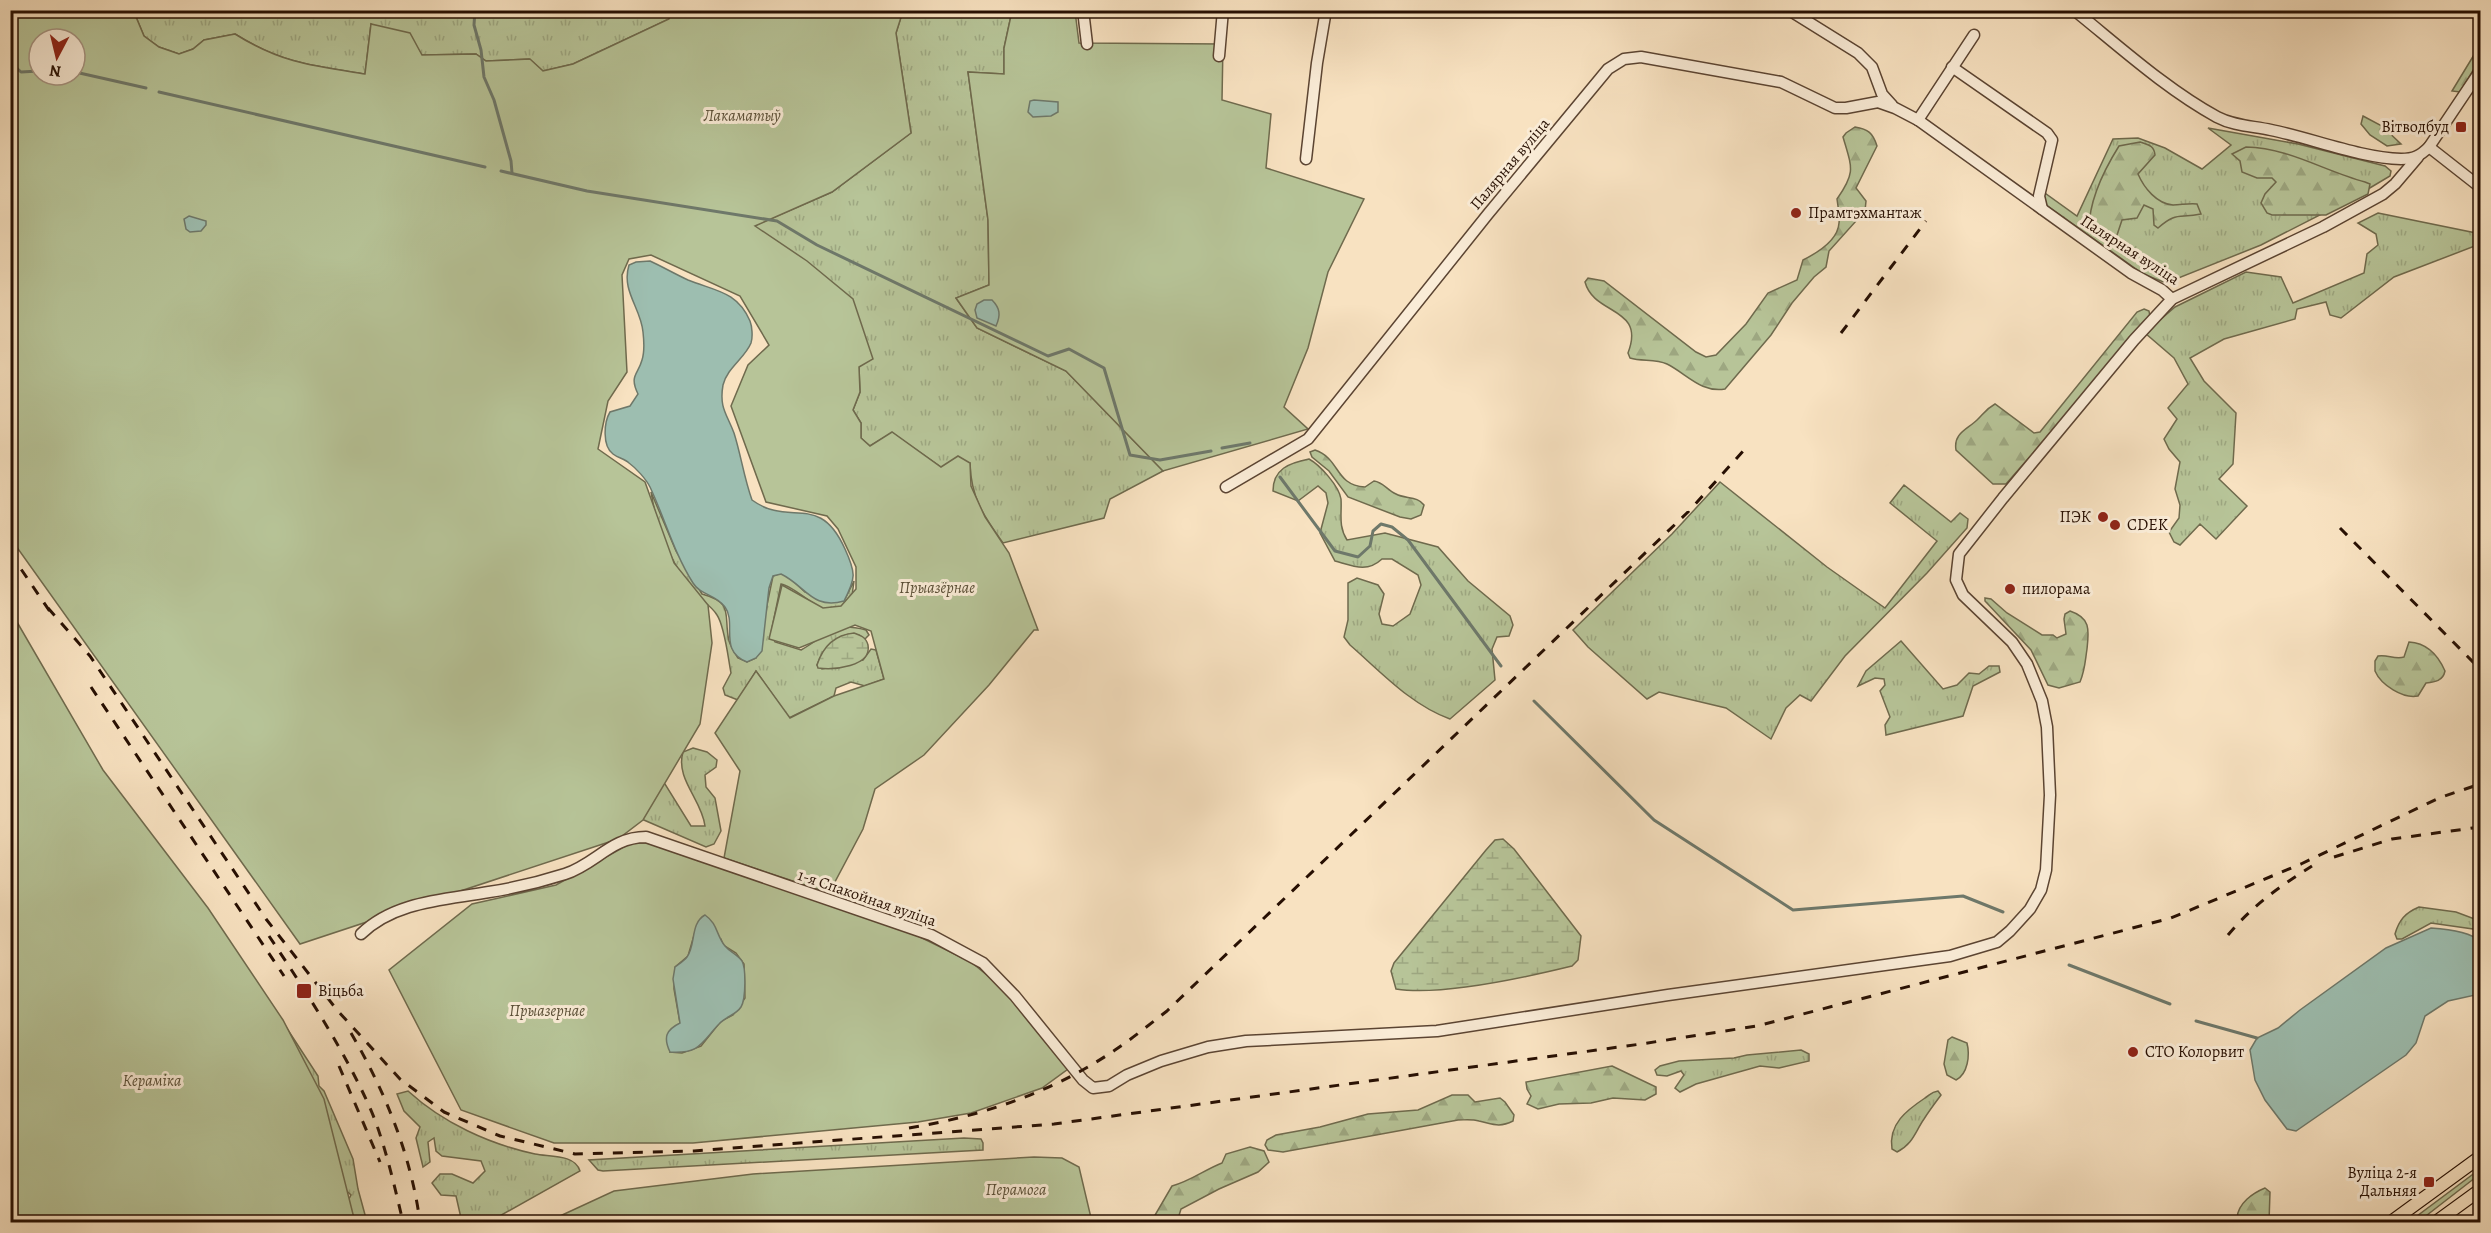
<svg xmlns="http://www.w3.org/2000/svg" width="2491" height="1233" font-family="Alegreya,serif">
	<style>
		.grass { fill: url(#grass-tufts); stroke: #6f6a4d; stroke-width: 1.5 }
		.forest { fill: url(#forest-firs); stroke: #6f6a4d; stroke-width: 1.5 }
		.wetland { fill: url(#wetland-marsh); stroke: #6f6a4d; stroke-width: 1.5 }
		.green { fill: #b7c498; stroke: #6f6a4d; stroke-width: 1.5; fill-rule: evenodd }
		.water { fill: #9dbeb0; stroke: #6e786a; stroke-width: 1.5 }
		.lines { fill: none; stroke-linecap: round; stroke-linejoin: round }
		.stream { stroke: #6e786a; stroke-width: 3 }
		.minor-casing { stroke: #5b4432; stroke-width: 13 }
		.major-casing { stroke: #270f02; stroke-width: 14 }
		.minor { stroke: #faecd7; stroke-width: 10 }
		.major { stroke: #f8e2c1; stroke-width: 12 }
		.rail { stroke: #270f02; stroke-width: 3; stroke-dasharray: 10 10; stroke-linecap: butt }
		.poi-dot { fill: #8f2418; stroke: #faecd7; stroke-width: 2 }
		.labels { text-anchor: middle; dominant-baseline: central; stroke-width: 6; stroke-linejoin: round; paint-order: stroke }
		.park-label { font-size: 16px; font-style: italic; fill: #594e36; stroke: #faecd7 }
		.poi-label { font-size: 16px; fill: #270f02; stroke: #faecd7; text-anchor: start }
		.street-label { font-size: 16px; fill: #270f02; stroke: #faecd7 }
	</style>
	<defs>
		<pattern id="grass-tufts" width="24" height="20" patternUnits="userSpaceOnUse" patternTransform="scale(1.5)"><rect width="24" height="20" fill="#b7c498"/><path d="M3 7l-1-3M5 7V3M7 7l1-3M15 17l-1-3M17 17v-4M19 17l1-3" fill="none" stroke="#9da781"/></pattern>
		<pattern id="forest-firs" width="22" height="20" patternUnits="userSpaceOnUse" patternTransform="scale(1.5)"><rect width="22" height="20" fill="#b7c498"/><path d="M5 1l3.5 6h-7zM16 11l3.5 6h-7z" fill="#9da781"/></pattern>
		<pattern id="wetland-marsh" width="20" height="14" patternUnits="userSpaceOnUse" patternTransform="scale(1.5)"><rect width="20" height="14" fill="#b7c498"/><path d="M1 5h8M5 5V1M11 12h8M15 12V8" fill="none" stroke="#9da781"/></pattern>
	</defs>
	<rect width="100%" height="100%" fill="#f8e2c1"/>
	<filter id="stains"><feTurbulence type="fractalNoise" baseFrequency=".00333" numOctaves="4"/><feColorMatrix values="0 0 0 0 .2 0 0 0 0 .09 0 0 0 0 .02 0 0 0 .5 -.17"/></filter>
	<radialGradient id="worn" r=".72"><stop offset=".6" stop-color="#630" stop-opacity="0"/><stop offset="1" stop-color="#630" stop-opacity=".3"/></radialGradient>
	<!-- grass -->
	<g class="grass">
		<path d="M130,11H672L669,19L573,64L543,71L529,59L486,61L476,54L422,55L371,24L365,74C313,66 281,63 235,34L204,40L193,49L179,54L159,47L144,36L136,17Z"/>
		<path d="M903,11H1012L1004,48V74L968,72L988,220L989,285L956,298L977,328L1066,371L1163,471L1110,499L1104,518L1003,543C983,515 971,498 970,463L941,467L892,433L870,446L861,438V423L853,410L860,392L859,367L754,226L832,192L911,133L896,33Z"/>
		<polygon points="2208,128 2298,144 2385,166 2391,171 2390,176 2353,198 2261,245 2166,283 2143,274 2045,204 2042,191 2077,216 2113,139 2138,138 2165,148 2202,169 2231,145"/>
		<polygon points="2378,213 2476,233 2480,237 2480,244 2394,277 2341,318 2330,315 2326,302 2297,309 2295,319 2224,339 2190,358 2204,381 2236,413 2233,464 2219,479 2247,506 2216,539 2200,524 2180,545 2174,542 2169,532 2179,518 2180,505 2175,489 2180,462 2169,449 2164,439 2177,419 2168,408 2188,384 2174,358 2145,333 2175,307 2246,272 2281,277 2293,303 2364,273 2367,254 2378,245 2376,234 2358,223"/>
		<path d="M1309,459C1320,465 1339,486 1341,499C1342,514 1338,526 1347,540L1385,533L1438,547L1468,581L1510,616L1513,625L1509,636L1497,637L1492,649L1495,680L1450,719C1411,705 1381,672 1350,645L1344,637L1348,620V583L1357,578L1378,585L1384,594L1379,614L1382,624L1393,626L1410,614L1421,585L1418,575L1392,559H1382C1367,573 1353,566 1335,561L1320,533L1328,503L1326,493L1318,486L1298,501L1273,491C1273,469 1289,463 1309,459Z"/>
		<polygon points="1720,482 1827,567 1885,608 1937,541 1890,503 1904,485 1951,522 1960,513 1968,519 1967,528 1927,573 1845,656 1811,701 1800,695 1786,708 1771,739 1726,708 1659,692 1647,699 1588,647 1573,630 1672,534"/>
		<path d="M651,492L676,551L702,594C735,603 723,615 729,641C731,647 735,653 738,658L747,662L756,658L773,576L781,573L790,578L805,592L844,601L854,581L851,603L825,612C814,605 791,585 781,584L771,633L775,642L801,650C830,634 830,621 866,630L869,635L865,639C847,624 823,647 817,665L822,669L863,660L871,649L876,650L884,679L865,686L851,682L836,688L834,696L789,718L756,671L738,700L725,695L723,688L731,673C728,658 725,627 717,615C711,605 701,601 694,593C670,562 657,530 651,492Z"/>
		<polygon points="1901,641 1943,689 1957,685 1969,673 1979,674 1989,666 1999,666 2000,672 1973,686 1963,716 1886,735 1885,725 1890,717 1880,691 1885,685 1884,679 1875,678 1858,686 1866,671"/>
		<path d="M693,748L707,752L717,760L716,767L705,775L706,787L715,798L721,831L714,844L706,847L637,817L655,778L665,784L691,826H705C702,800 675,779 683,752Z"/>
		<path d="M2419,907L2456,912L2480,921V935L2473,929L2431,923L2402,939H2397L2395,934C2399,920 2405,913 2419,907Z"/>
		<polygon points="286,1027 318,1076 319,1086 324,1091 353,1159 358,1189 367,1222 337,1222 351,1195 341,1186"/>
		<polygon points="1801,1050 1809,1054 1809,1061 1779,1068 1760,1066 1696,1084 1680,1092 1675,1088 1684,1075 1681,1071 1667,1076 1657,1075 1655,1070 1660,1066 1679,1061 1734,1058 1747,1055"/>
		<path d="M408,1091C443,1123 489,1144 535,1154C549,1157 575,1154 580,1171L489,1222L461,1218L456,1196L441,1195L432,1183L440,1174H452L473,1183L485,1171L481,1161L442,1156L436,1151L434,1138L428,1142L430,1162L423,1167L416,1138L420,1127L404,1111L397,1094Z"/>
		<path d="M1938,1091L1941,1095C1935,1103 1929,1111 1924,1119C1915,1132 1913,1144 1897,1152L1892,1149C1888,1124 1907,1110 1925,1098C1930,1095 1931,1092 1938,1091Z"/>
		<polygon points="964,1138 981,1139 983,1143 983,1150 603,1171 598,1170 589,1160"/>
		<polygon points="2480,1169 2480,1174 2418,1222 2409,1222"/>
	</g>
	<!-- forest -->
	<g class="forest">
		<polygon points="2480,45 2480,59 2460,92 2452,91"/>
		<polygon points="2363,116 2382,126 2401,144 2387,146 2370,135 2361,124"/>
		<path d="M1855,127C1868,129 1873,133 1877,146L1856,188L1866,201L1865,211L1829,251L1826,267L1814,277L1792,303L1771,335L1725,389C1701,393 1687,374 1667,364C1655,358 1642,362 1630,358L1628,353C1646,306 1594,316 1585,282L1588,278L1604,281L1696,352L1706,357L1716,355L1746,324L1768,293L1797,280L1803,260C1817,253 1838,240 1839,223C1840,216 1838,207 1837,199C1856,172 1852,168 1843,137L1846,133Z"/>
		<path d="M2140,142C2148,145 2154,145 2155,155L2138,174C2144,188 2157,204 2173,205C2181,205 2189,203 2197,204L2201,214C2179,219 2177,211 2158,228L2154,225L2153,209L2144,205L2137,218L2122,220L2117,235L2113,239L2097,236L2089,229C2089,202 2104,170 2119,146Z"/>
		<path d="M2246,147C2289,148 2324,171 2365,182L2370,184L2368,194L2326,215H2272L2267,213L2261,203L2265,194L2276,182L2272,178H2257L2242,172L2240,161L2232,154Z"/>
		<path d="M2144,309L2149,311L2150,317L2049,438L2041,444L2006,484H1993L1956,450C1953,433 1968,429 1977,420C1984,413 1986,409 1995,404L2034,433L2040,432L2137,312Z"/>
		<path d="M1315,450C1341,459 1334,485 1365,487L1374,481C1383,482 1387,490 1396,494C1405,499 1418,496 1424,505L1421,515L1411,519L1400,517L1348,497L1329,471L1312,457L1310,452Z"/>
		<path d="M1985,598L1991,599L2007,613L2042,635H2053L2057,638L2066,634L2064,619L2065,614L2070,611C2091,618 2089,630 2087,649C2085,662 2085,670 2080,682L2059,688L2048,685L2031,650L1985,601Z"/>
		<path d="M2409,642C2427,643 2438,655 2445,671C2443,681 2435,682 2426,683L2418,696C2403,699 2381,685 2375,671V661L2378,656C2387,654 2395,660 2404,657Z"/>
		<path d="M1952,1037L1967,1043C1970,1055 1968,1074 1956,1080L1947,1075L1944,1064L1948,1040Z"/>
		<polygon points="1612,1066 1656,1087 1656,1094 1645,1100 1613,1098 1591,1103 1559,1104 1538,1109 1527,1104 1531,1096 1527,1089 1526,1082"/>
		<path d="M1452,1095H1468L1475,1102L1500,1098L1505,1102L1514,1115L1513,1121C1499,1128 1493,1124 1479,1121C1472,1119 1465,1120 1458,1120L1283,1152L1268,1150L1265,1145L1267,1140L1276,1135L1320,1127L1368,1114L1418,1110Z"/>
		<path d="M1250,1147L1264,1151L1269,1162L1258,1172L1219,1189L1181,1209L1177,1222H1151L1172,1186C1191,1181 1204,1170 1222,1163L1226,1154Z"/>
		<path d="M2265,1188L2270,1192L2269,1222H2242L2237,1218C2238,1203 2253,1193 2265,1188Z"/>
	</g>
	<!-- wetland -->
	<g class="wetland">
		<path d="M854,633C860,635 866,637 868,645C872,667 833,670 818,668L817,665C823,646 834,635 854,633Z"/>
		<path d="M1503,839L1514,849L1581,936L1578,960L1572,966C1527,977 1441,996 1396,989L1391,971L1394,963L1486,850L1495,840Z"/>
	</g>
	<!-- green -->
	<g class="green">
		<path d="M11,11H130L136,17L144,36L159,47L179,54L193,49L204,40L235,34C281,63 313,66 365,74L371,24L410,33L422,55L476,54L486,61L530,59L543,71L573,64L669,19L672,11H903L896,33L911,133L832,192L755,226L807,261L853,299L873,359L859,367L860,392L853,410L861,423V438L870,446L892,432L941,467L958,456L970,463L971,486L985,517L1009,553L1038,630H1034L989,685L924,755L875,789L863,829L829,893L724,858L740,771L715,733L756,671L790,718L834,696L884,679L871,631L855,625L799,648L769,639L782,585L823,608L841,606L856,589V567L838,529L827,516L766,502L731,406L748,365L769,345L740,296L651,255L629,259L622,275L627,372L608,401L598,449L645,482L674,563L708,605L712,643L700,724L643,820L618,839L300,944L11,539ZM39,39H75V75H39Z"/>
		<polygon points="1012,11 1075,11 1079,43 1223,44 1222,100 1271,114 1266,168 1364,199 1328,272 1308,348 1284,407 1308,429 1163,471 1066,371 977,328 956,298 989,285 988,220 968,72 1004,74 1004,48"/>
		<polygon points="10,610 103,770 208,908 283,1020 324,1099 355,1222 11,1222"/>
		<path d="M631,843H647L664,847L916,935L971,962L1010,994L1068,1069L1042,1088L971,1113L918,1122L693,1143H554L461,1110L389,970L472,904L556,885ZM695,932L721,939L723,945L736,953L744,964L745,998L733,1015L721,1021L701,1046L682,1053L670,1052L680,1023L674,989L675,967L688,956Z"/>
		<polygon points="1034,1157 1062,1158 1079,1167 1092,1222 547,1222 614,1191 753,1174"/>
	</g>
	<!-- water -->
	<g class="water">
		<polygon points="1034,100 1058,102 1058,112 1051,116 1033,117 1028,112 1030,101"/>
		<polygon points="189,216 206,221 206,225 201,231 190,232 186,229 184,219"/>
		<path d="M650,261C663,267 675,274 688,280C715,291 737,291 750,321C752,326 753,337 751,343C745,358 727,368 723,385C719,408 727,414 734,433C741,455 744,478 752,500C790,528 819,491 845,549C856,573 856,578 844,601C812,610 806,586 781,574L773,576L769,588L762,651L756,658L747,662C718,651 737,623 725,607C716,594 701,596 693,583C674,553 665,519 650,487C646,479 636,468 629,463C625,459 618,458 613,454C602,446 604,422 610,412L630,406L638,394C629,375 638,375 642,360C645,351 644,341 643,332C641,308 621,291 629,265L636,262Z"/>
		<path d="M984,300H992C1000,308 1001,315 996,326L977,318L975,310L977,304Z"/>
		<path d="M705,915C718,924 716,935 725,946C730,952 737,954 742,961C746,968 746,999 741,1007C736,1015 725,1017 719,1024C701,1043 700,1054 670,1052C663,1037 666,1030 680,1023L673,979L675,967C679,964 684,961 687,957C696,945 690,923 705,915Z"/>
		<path d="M2431,928C2446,929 2469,931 2480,941V994L2448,1001L2425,1016L2416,1043L2406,1055L2296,1131L2287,1129L2265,1100L2255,1080L2250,1050L2257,1038L2278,1028L2300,1010L2386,948Z"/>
	</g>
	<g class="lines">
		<!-- stream -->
		<g class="stream">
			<polyline points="475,10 474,25 481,50 484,77 494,100 511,161 512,173"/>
			<polyline points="10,62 21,72 39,71"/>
			<polyline points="75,72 146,88"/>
			<polyline points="159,92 485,167"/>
			<polyline points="501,171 587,191 777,221 817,245 1048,356 1069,349 1104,368 1130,455 1160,460 1211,451"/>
			<polyline points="1222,448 1250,443"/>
			<polyline points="1280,477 1335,551 1358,557 1370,546 1373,531 1381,524 1392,527 1408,540 1501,666"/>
			<polyline points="1534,701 1654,820 1793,910 1963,896 2003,912"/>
			<polyline points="2069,965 2170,1004"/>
			<polyline points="2196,1021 2257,1038"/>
		</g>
		<!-- minor casing -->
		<g class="minor-casing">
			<g id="minor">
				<polyline points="1083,10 1087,44"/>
				<polyline points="1789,10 1858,53 1872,67 1882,94 1892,105"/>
				<path d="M2074,10C2120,47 2166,89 2217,117C2234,126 2253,126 2271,130C2311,138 2361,158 2401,159C2414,159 2420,156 2429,147L2480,71"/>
				<polyline points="1219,56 1223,10"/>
				<polyline points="1952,67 2047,133 2052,140 2039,196 2042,209"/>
				<polyline points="1918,120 1974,35"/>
				<polyline points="2429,147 2480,187"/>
				<polyline points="1306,159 1317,63 1326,10"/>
				<polyline points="1226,487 1308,439 1488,214 1608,69 1624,59 1641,57 1781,82 1835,108 1846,108 1878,102 1895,108 1918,120 2131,273 2162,290 2172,299"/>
				<path d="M361,934C395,901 445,900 489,892C515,888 540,882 565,874C596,864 611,837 646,837L931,935L983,963L1015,996L1083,1080L1093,1088L1109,1086L1127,1075L1161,1061L1208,1047L1246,1041L1437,1031L1668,995L1950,956L1997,942L2010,931L2030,909L2041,890L2046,870L2050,795L2047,727L2042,701L2027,664L2012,642L1963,595L1956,580L1959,554L2003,498L2134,340L2172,299L2323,227L2383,194L2395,184L2418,157"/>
			</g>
		</g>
		<!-- major casing -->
		<g class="major-casing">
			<g id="major">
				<polyline points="2391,1222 2480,1157"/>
				<polyline points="2436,1222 2480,1190"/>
			</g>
		</g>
		<!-- minor -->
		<use href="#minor" class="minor"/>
		<!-- major -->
		<use href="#major" class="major"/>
		<!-- rail -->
		<g class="rail">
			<polyline points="1841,333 1926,221"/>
			<polyline points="2340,528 2480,669"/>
			<polyline points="10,553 51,613"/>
			<polyline points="48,608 90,656 266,919 337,1010 400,1079 444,1112 500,1136 575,1154 694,1151 1054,1124 1641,1044 1757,1026 2171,918 2301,864 2439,798 2480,784"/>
			<polyline points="91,687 284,976"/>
			<polyline points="2334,857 2392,839 2480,827"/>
			<path d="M2228,935C2252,906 2280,886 2312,866"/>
			<path d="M269,936C305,990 351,1060 375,1120C387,1153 395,1188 403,1222"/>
			<path d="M351,1033C385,1091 411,1155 420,1222"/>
			<polyline points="339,1066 380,1162"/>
			<path d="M909,1128C983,1116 1053,1092 1115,1050C1133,1038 1150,1024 1167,1011L1689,511L1745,449"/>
		</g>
	</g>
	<!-- markers -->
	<g class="poi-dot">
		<rect x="2455" y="121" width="12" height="12" rx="3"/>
		<circle cx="1796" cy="213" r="6"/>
		<circle cx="2103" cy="517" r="6"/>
		<circle cx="2115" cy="525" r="6"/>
		<circle cx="2010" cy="589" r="6"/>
		<rect x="296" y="983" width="16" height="16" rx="3"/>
		<circle cx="2133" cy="1052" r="6"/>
		<rect x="2423" y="1176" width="12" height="12" rx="3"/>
	</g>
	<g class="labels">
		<!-- park labels -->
		<g class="park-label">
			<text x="742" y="116">Лакаматыў</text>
			<text x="937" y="588">Прыазёрнае</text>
			<text x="547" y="1011">Прыазернае</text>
			<text x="152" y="1081">Кераміка</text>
			<text x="1016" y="1190">Перамога</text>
		</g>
		<!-- poi labels -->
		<g class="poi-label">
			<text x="2449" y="127" text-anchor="end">Вітводбуд</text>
			<text x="1808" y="213">Прамтэхмантаж</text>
			<text x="2091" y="517" text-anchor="end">ПЭК</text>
			<text x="2127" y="525">CDEK</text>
			<text x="2022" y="589">пилорама</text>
			<text x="318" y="991">Віцьба</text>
			<text x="2145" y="1052">СТО Колорвит</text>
			<text x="2417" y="1173" text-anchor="end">Вуліца 2-я<tspan x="2417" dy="18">Дальняя</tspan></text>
		</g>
		<!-- street labels -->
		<g class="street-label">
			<text transform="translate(1510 164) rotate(-50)">Палярная вуліца</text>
			<text transform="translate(2130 250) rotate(33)">Палярная вуліца</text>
			<text transform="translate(867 898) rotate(19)">1-я Спакойная вуліца</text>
		</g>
	</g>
	<!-- margin -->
	<rect width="2491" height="1233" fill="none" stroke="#f8e2c1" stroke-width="36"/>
	<rect x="12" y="12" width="2467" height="1209" fill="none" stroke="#270f02" stroke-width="3"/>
	<rect x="18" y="18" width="2455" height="1197" fill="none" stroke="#270f02" stroke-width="1.5"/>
	<!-- north arrow -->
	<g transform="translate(57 57) rotate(187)"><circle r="28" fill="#faecd7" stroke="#a69482" stroke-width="1.5"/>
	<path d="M0-4.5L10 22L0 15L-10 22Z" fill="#8f2418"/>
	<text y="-9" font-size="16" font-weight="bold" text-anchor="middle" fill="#270f02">N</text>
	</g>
	<rect width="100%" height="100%" filter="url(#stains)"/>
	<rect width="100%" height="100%" fill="url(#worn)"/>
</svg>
